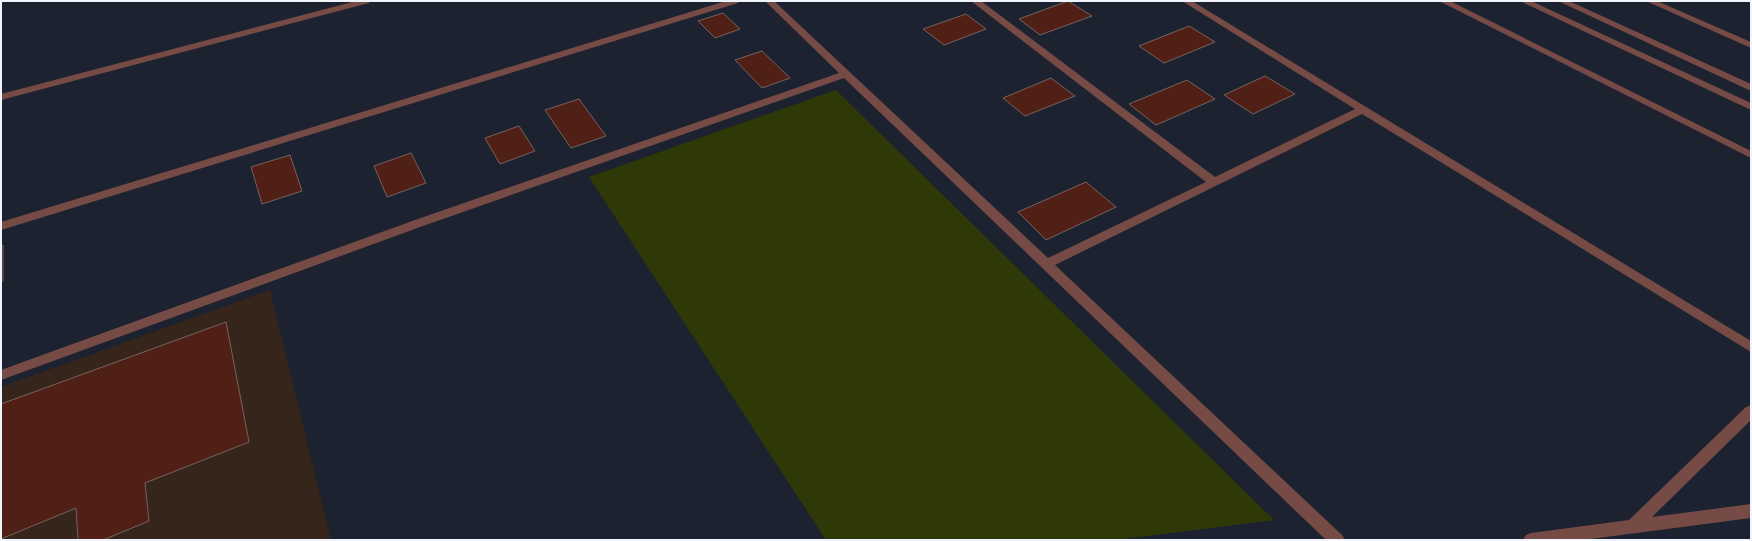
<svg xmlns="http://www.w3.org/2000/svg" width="1752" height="541" font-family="Ubuntu,sans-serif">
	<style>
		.medical { fill: #35251b }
		.green { fill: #2f3907 }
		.building { fill: #502017; stroke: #76635f }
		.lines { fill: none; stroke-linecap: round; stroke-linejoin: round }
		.minor { fill: #764b46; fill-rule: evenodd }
	</style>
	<rect width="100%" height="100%" fill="#1c222f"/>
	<!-- medical -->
	<polygon class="medical" points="270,290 331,540 1,540 1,387"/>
	<!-- green -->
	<polygon class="green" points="836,90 1274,520 1115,540 826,540 589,177"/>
	<!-- building -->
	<g class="building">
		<polygon points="1068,1 1092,16 1040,35 1019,19"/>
		<polygon points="723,13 740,29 715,38 698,21"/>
		<polygon points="966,14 986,29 944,45 923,29"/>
		<polygon points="1189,26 1215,42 1164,63 1139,46"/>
		<polygon points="762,51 790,78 762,88 735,60"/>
		<polygon points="1265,76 1295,94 1253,114 1224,95"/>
		<polygon points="1051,78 1075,96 1025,116 1003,98"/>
		<polygon points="1187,80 1215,99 1156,125 1129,104"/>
		<polygon points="579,99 606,136 571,148 545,110"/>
		<polygon points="519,126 535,151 500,164 485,138"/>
		<polygon points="411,153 426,183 387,197 374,166"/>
		<polygon points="290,155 302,191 262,204 251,167"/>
		<polygon points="1086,182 1116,207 1046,240 1018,212"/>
		<polygon points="3,245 3,281 1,281 1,246"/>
		<polygon points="226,322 249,442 145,483 149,521 103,540 78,540 76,508 1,539 1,404"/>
	</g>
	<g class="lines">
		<!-- minor -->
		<g class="minor">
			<polygon points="356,1 370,1 369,3 1,100 1,94"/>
			<polygon points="726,1 739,1 738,3 1,230 1,222"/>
			<polygon points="765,1 774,1 1048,258 1206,182 971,1 981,1 1215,177 1355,109 1182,1 1192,1 1751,341 1751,352 1362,114 1055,265 1342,535 1345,540 1326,540 844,78 423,226 1,380 1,370 415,220 839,73"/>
			<polygon points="1439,1 1450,1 1751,151 1751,158"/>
			<polygon points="1520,1 1531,1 1751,103 1751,110"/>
			<polygon points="1558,1 1569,1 1751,84 1751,91"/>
			<polygon points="1646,1 1657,1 1751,42 1751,48"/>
			<polygon points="1751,405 1751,420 1652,517 1751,504 1751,518 1583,540 1523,540 1526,535 1531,533 1629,520 1746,407"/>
		</g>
	</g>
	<!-- border -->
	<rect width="1752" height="541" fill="none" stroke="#eff4fd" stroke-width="4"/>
</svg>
